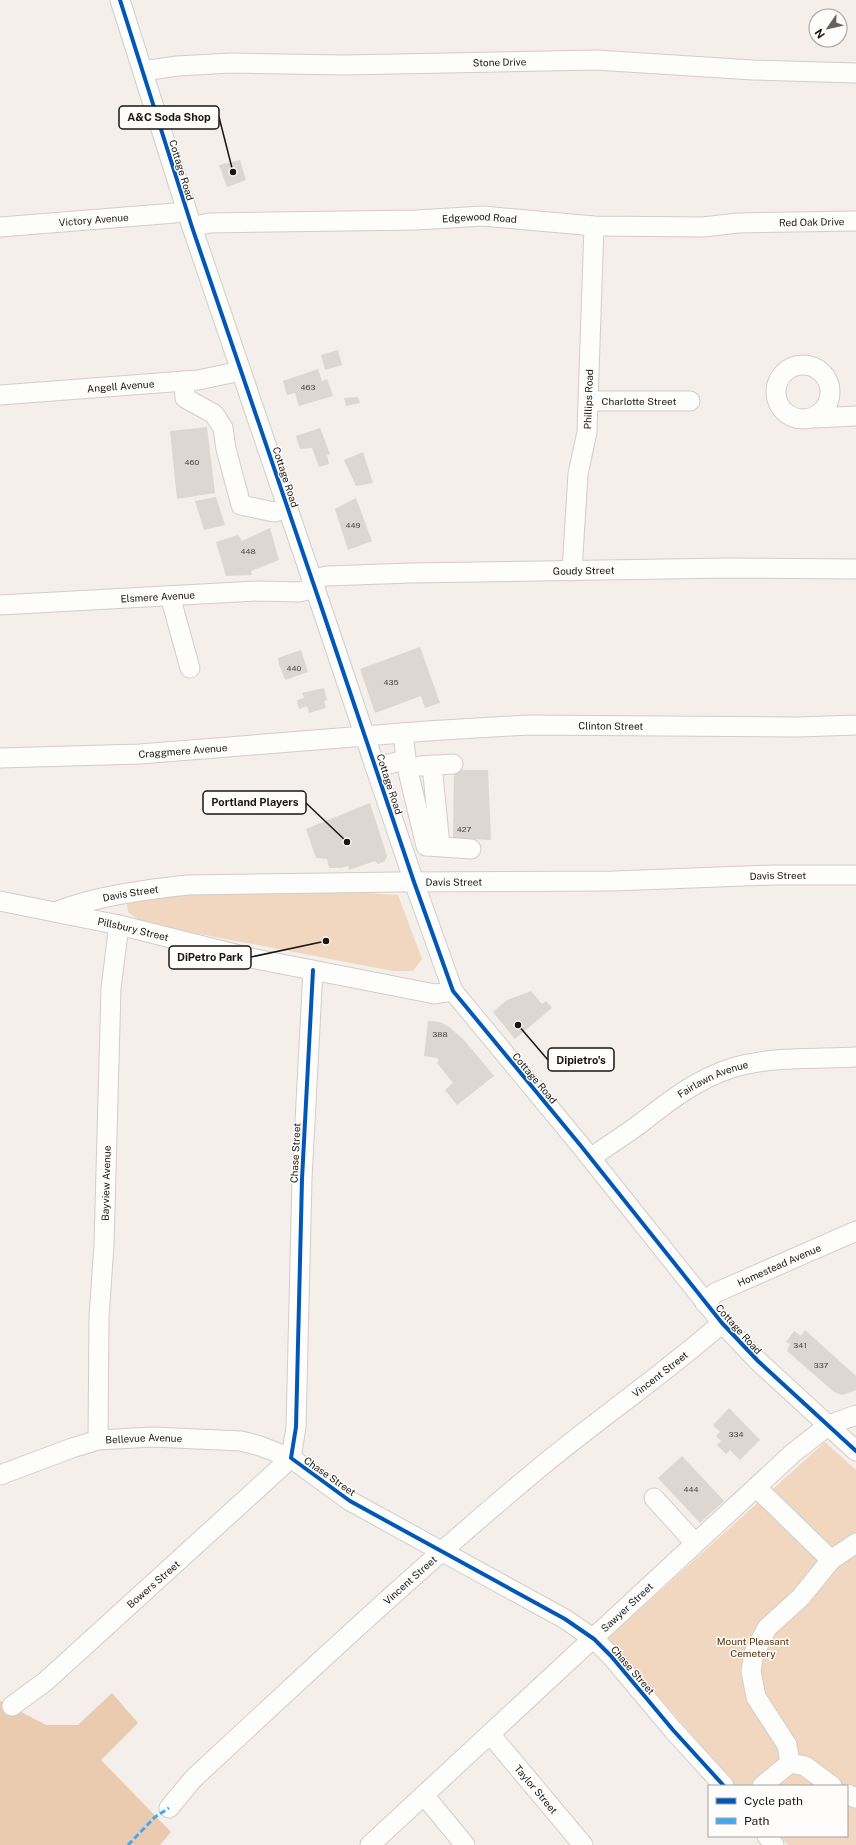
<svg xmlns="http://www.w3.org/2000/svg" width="856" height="1845" font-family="'Public Sans',sans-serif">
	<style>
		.green { fill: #f1d7bf }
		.forest { fill: #eacbaf }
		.building { fill: #dcd7d3 }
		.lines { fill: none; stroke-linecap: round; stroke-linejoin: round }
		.minor-casing { stroke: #d2cdc9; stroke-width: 21 }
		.path { stroke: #dbdad8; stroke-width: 2.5; stroke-dasharray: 1 3; stroke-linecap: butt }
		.minor { stroke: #fdfdfc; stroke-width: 19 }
		.quiet { stroke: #3fa9f5; stroke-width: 3; stroke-dasharray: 6 3; stroke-linecap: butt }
		.cycleway-casing { stroke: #fffdfb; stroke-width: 6 }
		.cycleway { stroke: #0057b8; stroke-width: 4 }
		.labels { text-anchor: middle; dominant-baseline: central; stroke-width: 3; stroke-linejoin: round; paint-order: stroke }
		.number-label { font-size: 8px; fill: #4a4643 }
		.street-label { font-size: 10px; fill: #191613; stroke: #fffdfb }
		.park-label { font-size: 10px; fill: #53310a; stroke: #fffdfb }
		.leader { fill: none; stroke: #191613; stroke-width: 1.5 }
		.callout-dot { fill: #191613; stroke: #fffdfb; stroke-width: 1.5 }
		.callout { fill: #fffdfb; stroke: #191613; stroke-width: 1.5 }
		.callout-label { font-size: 11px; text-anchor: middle; font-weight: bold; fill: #191613 }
	</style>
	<rect width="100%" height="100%" fill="#f4efea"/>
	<!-- green -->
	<g class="green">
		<polygon points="191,891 351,892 398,895 422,959 413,971 393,971 143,923 128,912 127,903 141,897"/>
		<polygon points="825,1442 856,1470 856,1845 788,1845 780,1836 847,1836 847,1786 736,1786 608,1638"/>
	</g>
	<!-- forest -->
	<polygon class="forest" points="112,1693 138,1723 101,1760 171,1832 160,1845 0,1845 0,1701 46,1725 78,1725"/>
	<!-- building -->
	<g class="building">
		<polygon points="240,160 246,180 227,187 219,165"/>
		<polygon points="338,350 342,365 325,370 321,355"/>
		<polygon points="318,369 322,381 327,379 333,396 299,406 295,393 287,395 283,381"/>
		<polygon points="358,397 360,403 346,406 344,398"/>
		<polygon points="207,427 215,493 177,499 170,431"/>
		<polygon points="320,428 330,454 327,455 329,464 319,467 312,448 300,449 296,436"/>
		<polygon points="363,452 373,483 356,486 344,460"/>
		<polygon points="216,497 225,525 204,530 195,501"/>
		<polygon points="356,498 372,541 348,550 335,509"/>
		<polygon points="270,528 279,560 251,571 252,575 226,576 216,542 238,535 242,541"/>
		<polygon points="420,647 440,703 425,708 421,696 375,713 360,669"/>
		<polygon points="301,650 308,672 285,680 279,664 278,658"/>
		<polygon points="324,688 327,700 324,701 326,708 309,713 307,706 299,709 297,700 304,698 302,693"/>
		<polygon points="454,770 488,770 491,840 453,838"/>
		<polygon points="370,803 387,856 385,861 378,864 375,861 349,870 348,866 341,868 329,868 327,859 316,858 306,829"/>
		<polygon points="531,991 542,1004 546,1001 552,1008 515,1039 493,1012 507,1000"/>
		<polygon points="428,1021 440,1022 449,1027 464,1040 494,1076 457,1105 445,1090 453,1083 437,1063 439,1060 437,1058 424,1056"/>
		<polygon points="805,1330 856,1376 856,1390 842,1395 834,1392 787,1351 790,1344 786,1342 794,1331 801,1336"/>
		<polygon points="729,1408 760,1440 740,1460 730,1450 726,1454 717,1445 721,1441 716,1436 720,1432 713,1425"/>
		<polygon points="682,1456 724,1501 700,1523 658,1478"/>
	</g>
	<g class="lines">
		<!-- minor casing -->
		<g class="minor-casing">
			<g id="minor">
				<polyline points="120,0 192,227 321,606 414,882 453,991 581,1146 722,1323 758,1361 856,1451"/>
				<path id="s1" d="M143,71L177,66L231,63L344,65L596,60L753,70L856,73"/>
				<path id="s2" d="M0,227L175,213L186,211"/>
				<path id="s3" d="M192,227L209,223L417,220L483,216L594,226L703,227L738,223L856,221"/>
				<circle cx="803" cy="392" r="27"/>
				<polyline points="184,381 185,398 214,414 223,428 226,449 241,505 274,512 288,509"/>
				<path id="s4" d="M0,395L198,380L241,371"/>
				<path id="s5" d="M589,401H690"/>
				<polyline points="814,418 856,416"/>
				<path id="s6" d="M572,571L578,474L587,432L594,226"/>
				<path id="s7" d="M312,579L327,576L411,573L728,568L856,569"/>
				<polyline points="170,596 190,668"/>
				<path id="s8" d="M0,605L258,591L299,592L315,588"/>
				<polyline points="403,733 407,767 426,846"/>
				<path id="s9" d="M0,758L140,754L427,731L528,725L799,727L856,725"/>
				<polyline points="432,765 440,846"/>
				<polyline points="420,766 453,764"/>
				<polyline points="375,767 406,760"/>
				<polyline points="428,846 471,849"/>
				<path id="s10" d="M0,901L119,925L251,958L435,994L453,991"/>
				<path id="s11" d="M55,912C96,896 143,890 187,885L397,882L614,881L773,875H856"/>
				<polyline points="313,970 302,1179 296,1427 291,1458 350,1501 565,1619 594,1639 611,1656 673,1730 724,1786"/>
				<path id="s12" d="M591,1158C607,1146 625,1135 641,1123C669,1101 697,1079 732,1068C771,1056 815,1059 856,1057"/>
				<path id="s13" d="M705,1303L715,1293L856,1231"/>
				<path id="s14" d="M98,1440L99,1317L104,1245L111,988L119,925"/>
				<path id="s15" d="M0,1475L72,1448L98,1440L153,1437L241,1441L260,1446L291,1458L46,1681L12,1706"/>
				<polyline points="756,1487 831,1560 801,1597 767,1628 754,1653 751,1671 756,1697 787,1745 790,1763"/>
				<polyline points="654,1498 695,1543"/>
				<polyline points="831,1560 856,1543"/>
				<path id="s16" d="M490,1734L583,1845"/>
				<polyline points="762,1786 790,1763 805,1766 832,1786"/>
				<polyline points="847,1794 856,1798"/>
				<polyline points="424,1795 465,1845"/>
				<path id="s17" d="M169,1808L193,1779C306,1674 419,1568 538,1469C598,1419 663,1375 722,1323"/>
				<polyline points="767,1836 774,1845"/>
				<path id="s18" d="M370,1845L793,1453L829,1425L856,1415"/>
			</g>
		</g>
		<!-- path -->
		<polyline class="path" points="805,1614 856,1671"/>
		<!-- minor -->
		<use href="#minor" class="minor"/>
		<!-- quiet -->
		<polyline class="quiet" points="128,1845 155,1817 169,1808"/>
		<!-- cycleway casing -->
		<g class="cycleway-casing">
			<g id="cycleway">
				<polyline points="120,0 192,227 321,606 414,882 453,991 581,1146 722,1323 758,1361 856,1451"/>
				<polyline points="313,970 302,1179 296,1427 291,1458 350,1501 565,1619 594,1639 611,1656 673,1730 724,1786"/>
			</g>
		</g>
		<!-- cycleway -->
		<use href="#cycleway" class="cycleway"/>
	</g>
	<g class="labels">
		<!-- number labels -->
		<g class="number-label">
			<text x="308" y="387">463</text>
			<text x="192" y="462">460</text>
			<text x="353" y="525">449</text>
			<text x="248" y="551">448</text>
			<text x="294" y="668">440</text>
			<text x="391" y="682">435</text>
			<text x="464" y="829">427</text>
			<text x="440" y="1034">388</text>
			<text x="800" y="1345">341</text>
			<text x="821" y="1365">337</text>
			<text x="736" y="1434">334</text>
			<text x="691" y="1489">444</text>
		</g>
		<!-- street labels -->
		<g class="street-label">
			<text stroke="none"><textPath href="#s1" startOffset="357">Stone Drive</textPath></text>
			<text transform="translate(182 170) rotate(73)">Cottage Road</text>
			<text stroke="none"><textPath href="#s3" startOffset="288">Edgewood Road</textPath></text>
			<text stroke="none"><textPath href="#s2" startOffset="94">Victory Avenue</textPath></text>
			<text stroke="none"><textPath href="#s3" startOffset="621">Red Oak Drive</textPath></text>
			<text stroke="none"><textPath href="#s4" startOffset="121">Angell Avenue</textPath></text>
			<text stroke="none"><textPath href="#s6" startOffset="173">Phillips Road</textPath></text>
			<text stroke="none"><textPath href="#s5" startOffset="50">Charlotte Street</textPath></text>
			<text transform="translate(286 477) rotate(72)">Cottage Road</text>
			<text stroke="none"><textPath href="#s7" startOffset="272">Goudy Street</textPath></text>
			<text stroke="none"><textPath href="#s8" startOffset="158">Elsmere Avenue</textPath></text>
			<text stroke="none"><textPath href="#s9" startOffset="612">Clinton Street</textPath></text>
			<text stroke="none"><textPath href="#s9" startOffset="183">Craggmere Avenue</textPath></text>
			<text transform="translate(390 784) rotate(72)">Cottage Road</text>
			<text stroke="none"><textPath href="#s11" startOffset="726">Davis Street</textPath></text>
			<text stroke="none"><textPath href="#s11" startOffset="402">Davis Street</textPath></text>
			<text stroke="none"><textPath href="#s11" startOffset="78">Davis Street</textPath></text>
			<text stroke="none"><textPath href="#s10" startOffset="136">Pillsbury Street</textPath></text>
			<text transform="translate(535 1078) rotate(50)">Cottage Road</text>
			<text stroke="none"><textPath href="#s12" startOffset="146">Fairlawn Avenue</textPath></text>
			<text transform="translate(295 1153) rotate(-87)">Chase Street</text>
			<text stroke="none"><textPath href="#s14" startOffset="257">Bayview Avenue</textPath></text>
			<text stroke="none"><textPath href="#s13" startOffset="84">Homestead Avenue</textPath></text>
			<text transform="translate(739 1329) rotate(48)">Cottage Road</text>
			<text stroke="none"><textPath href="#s17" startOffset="656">Vincent Street</textPath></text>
			<text stroke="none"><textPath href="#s15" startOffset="150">Bellevue Avenue</textPath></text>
			<text transform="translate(330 1476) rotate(35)">Chase Street</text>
			<text stroke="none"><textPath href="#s17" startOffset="332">Vincent Street</textPath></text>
			<text transform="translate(153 1584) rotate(-41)">Bowers Street</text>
			<text stroke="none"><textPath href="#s18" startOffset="350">Sawyer Street</textPath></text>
			<text transform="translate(633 1670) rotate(49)">Chase Street</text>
			<text stroke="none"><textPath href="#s16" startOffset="72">Taylor Street</textPath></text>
		</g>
		<!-- park labels -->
		<g class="park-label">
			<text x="753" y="1641">Mount Pleasant<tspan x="753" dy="12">Cemetery</tspan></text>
		</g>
	</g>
	<!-- callouts -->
	<path class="leader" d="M233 172L219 117M347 842L306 803M326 941L251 957M518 1025L548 1060"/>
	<g class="callout-dot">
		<circle cx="233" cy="172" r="4"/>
		<circle cx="347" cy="842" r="4"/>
		<circle cx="326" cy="941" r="4"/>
		<circle cx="518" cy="1025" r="4"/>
	</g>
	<g class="callout">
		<rect x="119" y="106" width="100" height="23" rx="4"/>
		<rect x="203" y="791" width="103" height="23" rx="4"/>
		<rect x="169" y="946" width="82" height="23" rx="4"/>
		<rect x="548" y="1048" width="66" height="23" rx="4"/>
	</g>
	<g class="callout-label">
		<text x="169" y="121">A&amp;C Soda Shop</text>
		<text x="255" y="806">Portland Players</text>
		<text x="210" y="961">DiPetro Park</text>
		<text x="581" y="1064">Dipietro's</text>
	</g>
	<!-- legend -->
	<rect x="708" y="1785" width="140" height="52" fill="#fffdfb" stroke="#a3a19e"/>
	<rect x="716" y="1798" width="20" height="6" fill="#0057b8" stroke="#a3a19e"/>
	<text x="744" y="1805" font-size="12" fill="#191613">Cycle path</text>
	<rect x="716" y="1818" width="20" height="6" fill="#3fa9f5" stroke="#a3a19e"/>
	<text x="744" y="1825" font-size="12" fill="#191613">Path</text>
	<!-- north arrow -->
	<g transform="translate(828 28) rotate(236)"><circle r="19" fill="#fffdfb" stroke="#a3a19e"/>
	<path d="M0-3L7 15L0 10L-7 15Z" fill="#66625e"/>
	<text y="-6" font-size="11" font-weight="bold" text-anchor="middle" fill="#191613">N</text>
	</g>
</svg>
